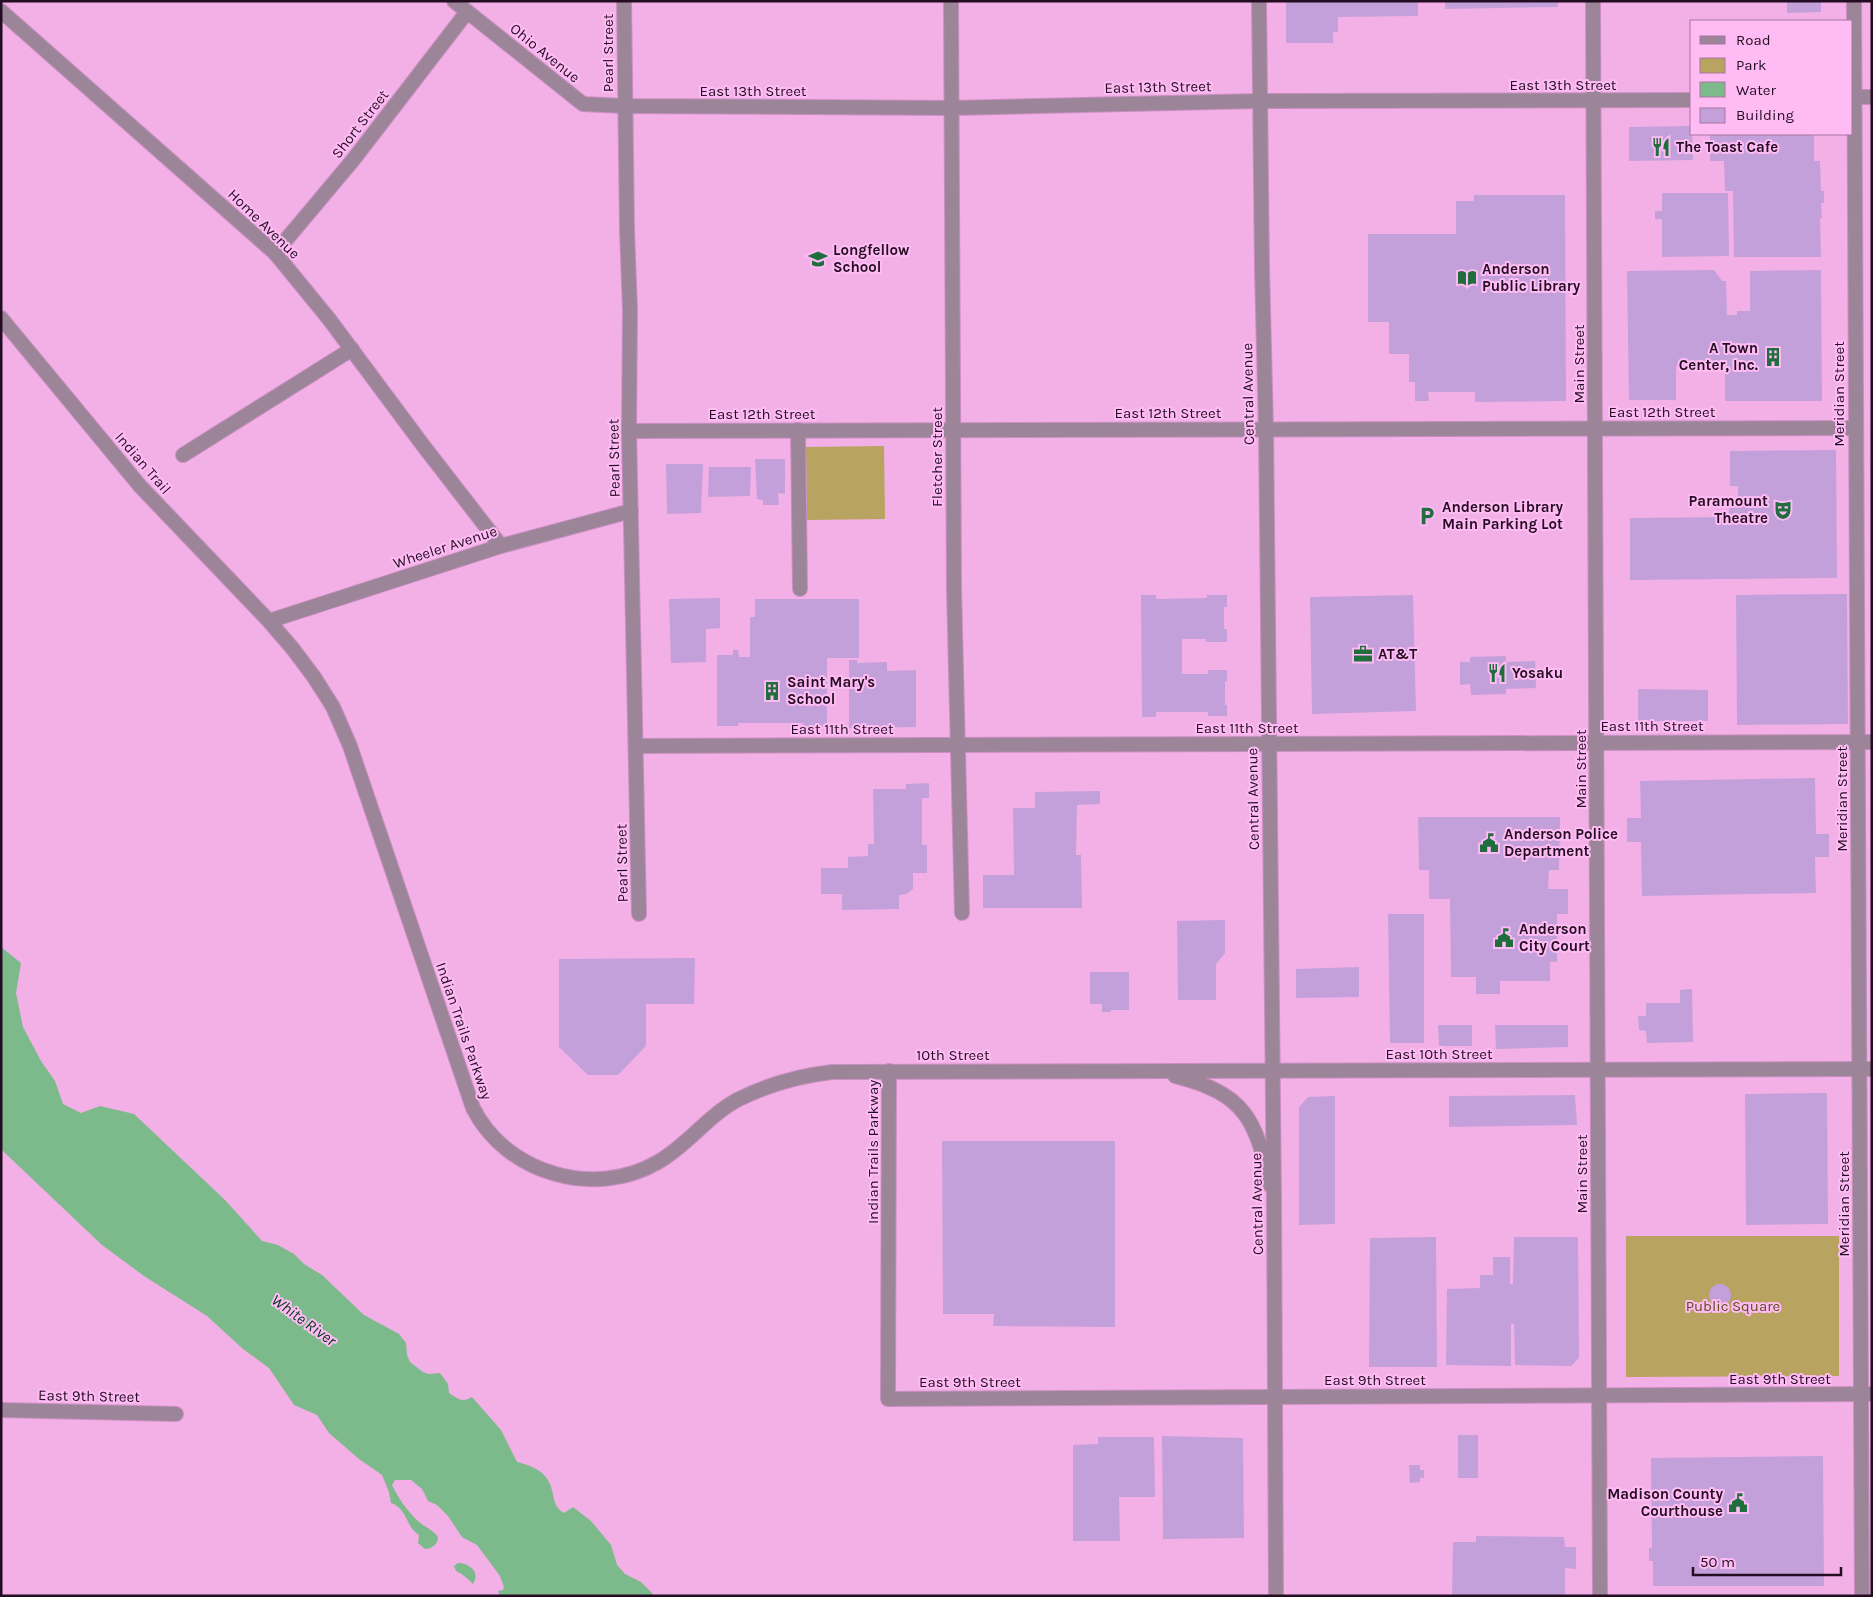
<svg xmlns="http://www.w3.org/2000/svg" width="1873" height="1597" font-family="Karla,sans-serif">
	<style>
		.green { fill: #b8a360 }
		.water { fill: #7cba8c }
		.building { fill: #c4a0db }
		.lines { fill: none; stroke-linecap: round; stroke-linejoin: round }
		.minor-casing { stroke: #c98fc0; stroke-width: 16 }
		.tertiary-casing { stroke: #c98fc0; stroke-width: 16 }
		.minor { stroke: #9d8599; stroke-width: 14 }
		.tertiary { stroke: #9d8599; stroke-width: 14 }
		.labels { text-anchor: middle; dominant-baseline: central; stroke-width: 4; stroke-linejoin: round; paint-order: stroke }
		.street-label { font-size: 15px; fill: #240d22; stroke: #ffbcf4 }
		.poi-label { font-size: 15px; font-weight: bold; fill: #240d22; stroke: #ffbcf4; text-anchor: start }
		.park-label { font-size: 15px; fill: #5e4e1a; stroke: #ffbcf4 }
		.water-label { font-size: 16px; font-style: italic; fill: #033518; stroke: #ffbcf4 }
	</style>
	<rect width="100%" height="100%" fill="#f2b0e7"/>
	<!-- green -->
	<g class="green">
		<polygon points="884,446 885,519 807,520 806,447"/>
		<polygon points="1626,1236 1839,1236 1839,1376 1626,1377"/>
	</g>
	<!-- water -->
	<g class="water">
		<path d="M1,947L21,963L16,993L23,1027L41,1061L55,1081L63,1104L81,1113L100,1106L134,1114L225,1200L262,1241L278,1245L294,1254L304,1264L322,1275L364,1315L399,1334L406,1343L407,1355L410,1362L423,1372L429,1374L440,1373L448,1384L449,1393C458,1399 463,1403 472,1397L501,1430L517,1462C530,1465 545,1471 550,1484C555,1496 552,1506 564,1513L573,1507L591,1521L611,1545L617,1565L625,1574L641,1582L655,1596H500L498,1591L503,1590L504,1587L500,1576L477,1545L462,1537L448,1516L437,1505L428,1501L422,1489L411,1480H395L392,1485C398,1498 408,1512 419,1522C425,1527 433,1530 438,1537C438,1545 431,1549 425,1549L418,1543L419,1535C405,1526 408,1509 391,1503L389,1492L382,1475L359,1459L329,1433L317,1415L294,1405L269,1368L243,1349L207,1316L144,1276L102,1245L5,1153L1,1149Z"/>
		<path d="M458,1563C469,1563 481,1572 473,1584C468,1579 463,1574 456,1571L454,1566Z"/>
	</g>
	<!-- building -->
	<g class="building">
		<polygon points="1286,1 1418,1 1418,16 1338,17 1338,32 1333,32 1333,43 1286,43"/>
		<polygon points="1445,1 1558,1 1558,7 1445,9"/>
		<polygon points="1787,1 1821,1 1821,12 1787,13"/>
		<polygon points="1692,126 1693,160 1629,161 1629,127"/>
		<polygon points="1710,134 1814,134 1814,161 1820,161 1821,191 1824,191 1824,203 1821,203 1822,218 1820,218 1821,257 1734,257 1733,191 1725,191 1724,161 1710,161"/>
		<polygon points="1662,193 1728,193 1729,256 1662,257 1662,219 1655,219 1655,211 1662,211"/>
		<polygon points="1474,195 1565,195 1566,401 1475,402 1475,392 1428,392 1429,401 1415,401 1415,382 1409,382 1409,354 1389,354 1389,322 1368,322 1368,234 1456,234 1456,201 1474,201"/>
		<polygon points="1714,270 1722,281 1726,281 1727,315 1737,315 1737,311 1750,311 1750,271 1821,270 1822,401 1725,401 1725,366 1676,366 1676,400 1629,400 1627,271"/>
		<polygon points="1836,450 1837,578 1630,580 1630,518 1729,517 1729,503 1738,503 1738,486 1730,486 1730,451"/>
		<polygon points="755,459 785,459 785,494 778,493 779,505 763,505 763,500 757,499"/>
		<polygon points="666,464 703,464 701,513 667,514"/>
		<polygon points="709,467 751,467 750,496 708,497"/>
		<polygon points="1847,594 1848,724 1737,725 1736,595"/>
		<polygon points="1141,595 1156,595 1156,599 1207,598 1207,595 1227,595 1227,607 1224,607 1224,629 1227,629 1227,642 1206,642 1206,639 1182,639 1182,674 1208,674 1208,670 1227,670 1227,682 1225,681 1225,705 1227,705 1227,716 1208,716 1208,712 1156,712 1156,717 1142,717"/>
		<polygon points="1413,595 1416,711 1312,714 1310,597"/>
		<polygon points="720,598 720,628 706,629 706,662 671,663 669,599"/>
		<polygon points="755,599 859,599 859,658 827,658 827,727 803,727 803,723 738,723 738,726 717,726 717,655 733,655 733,650 738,650 739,657 750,657 750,617 755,617"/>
		<polygon points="1506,656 1506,662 1535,661 1536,688 1506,689 1506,694 1471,695 1470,684 1460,685 1460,662 1470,662 1470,657"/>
		<polygon points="849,660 857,660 857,663 887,662 887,671 916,670 916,727 849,728"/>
		<polygon points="1638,689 1708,690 1708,721 1638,721"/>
		<polygon points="1815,778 1816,834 1829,834 1829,857 1815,857 1816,893 1642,896 1641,842 1627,842 1627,818 1641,818 1640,781"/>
		<polygon points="929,783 929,798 922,798 922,845 927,845 927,873 913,873 913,889 906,894 899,895 899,909 842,910 842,894 821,894 821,868 848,868 848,857 868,856 868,844 874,844 873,789 906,789 906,784"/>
		<polygon points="1100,791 1100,804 1077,805 1076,855 1081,855 1082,908 983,908 983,875 1014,875 1013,808 1035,808 1035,792"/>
		<polygon points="1418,817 1560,817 1559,870 1549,870 1548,889 1568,889 1568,914 1557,914 1557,962 1550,962 1550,981 1500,981 1500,994 1476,994 1476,977 1451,977 1450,899 1429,899 1429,870 1419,870"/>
		<polygon points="1388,914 1424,914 1424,1043 1390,1043"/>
		<polygon points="1225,920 1225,953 1216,964 1216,1000 1178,1000 1177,921"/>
		<polygon points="695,958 694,1004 646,1004 646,1046 618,1075 588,1075 559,1047 559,959"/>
		<polygon points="1359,967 1359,997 1296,998 1296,969"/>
		<polygon points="1090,972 1129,972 1129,1010 1111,1010 1111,1012 1102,1012 1102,1004 1090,1004"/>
		<polygon points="1692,989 1693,1042 1647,1043 1646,1031 1639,1030 1638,1016 1646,1016 1646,1003 1680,1003 1680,990"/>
		<polygon points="1438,1025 1472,1025 1472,1046 1439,1046"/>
		<polygon points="1495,1025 1568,1025 1568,1047 1496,1049"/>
		<polygon points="1827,1093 1828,1224 1746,1225 1745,1094"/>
		<polygon points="1575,1095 1577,1125 1449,1127 1449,1096"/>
		<polygon points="1335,1096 1335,1224 1299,1225 1299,1107 1308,1097"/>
		<polygon points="942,1141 1115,1141 1115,1327 993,1326 994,1314 943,1314"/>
		<polygon points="1436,1237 1437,1367 1369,1367 1370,1238"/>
		<polygon points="1514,1237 1578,1237 1579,1358 1571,1366 1515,1365 1514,1324 1511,1324 1511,1366 1446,1365 1447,1289 1480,1288 1480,1275 1493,1275 1493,1257 1510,1257 1510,1284 1513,1284"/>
		<circle cx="1720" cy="1295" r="11"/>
		<rect x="1458" y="1435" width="20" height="43"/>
		<polygon points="1162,1436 1243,1438 1244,1538 1163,1539"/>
		<polygon points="1098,1437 1154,1437 1155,1497 1119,1497 1120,1541 1073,1541 1073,1445 1098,1444"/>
		<polygon points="1823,1456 1824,1586 1653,1586 1653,1561 1649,1561 1649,1548 1652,1548 1651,1458"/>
		<polygon points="1409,1465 1420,1465 1420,1470 1424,1470 1424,1478 1420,1478 1420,1482 1410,1483"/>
		<polygon points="1476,1536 1564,1537 1565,1547 1576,1547 1576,1569 1565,1568 1565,1596 1452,1596 1453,1542 1476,1542"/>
	</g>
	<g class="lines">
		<!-- minor casing -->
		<g class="minor-casing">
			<g id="minor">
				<polyline points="454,1 583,104 624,106 952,108 1260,101 1692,100"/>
				<polyline points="624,1 627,230 630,310 629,431 639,914"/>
				<polyline points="951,1 954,589 962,913"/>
				<polyline points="1854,1 1862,1596"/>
				<polyline points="1,11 275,253 329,319 422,444 501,546"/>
				<polyline points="1852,97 1872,97"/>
				<polyline points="275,253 353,160 467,12"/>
				<path d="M1,318L140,486L269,621L293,649L314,677L333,707L350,746L473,1108C506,1174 595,1199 658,1162C688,1145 708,1115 739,1099C769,1084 799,1076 832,1072L1872,1069"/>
				<polyline points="798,430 800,589"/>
				<polyline points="629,431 1856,428"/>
				<polyline points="183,455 352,349"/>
				<polyline points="269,621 501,546 631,511"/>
				<polyline points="637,746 1872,742"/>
				<polyline points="889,1071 888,1399 1872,1394"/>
				<path d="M1175,1076C1246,1094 1255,1119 1271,1186"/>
				<polyline points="1,1410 176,1414"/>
			</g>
		</g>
		<!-- tertiary casing -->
		<g class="tertiary-casing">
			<g id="tertiary">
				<polyline points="1259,1 1262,269 1266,429 1274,1200 1276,1596"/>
				<polyline points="1593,1 1600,1596"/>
			</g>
		</g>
		<!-- minor -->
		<use href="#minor" class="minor"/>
		<!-- tertiary -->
		<use href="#tertiary" class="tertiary"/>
	</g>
	<!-- icons -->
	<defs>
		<g id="restaurant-bare" transform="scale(1.5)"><path d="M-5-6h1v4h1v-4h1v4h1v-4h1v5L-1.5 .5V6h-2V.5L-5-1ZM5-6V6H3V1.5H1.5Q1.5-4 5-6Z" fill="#206e3d" stroke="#ffbcf4" stroke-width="2.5" paint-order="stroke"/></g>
		<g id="school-bare" transform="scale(1.5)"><path d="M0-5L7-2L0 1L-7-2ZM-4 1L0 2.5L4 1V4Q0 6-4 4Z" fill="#206e3d" stroke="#ffbcf4" stroke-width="2.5" paint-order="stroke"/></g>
		<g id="library-bare" transform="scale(1.5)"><path d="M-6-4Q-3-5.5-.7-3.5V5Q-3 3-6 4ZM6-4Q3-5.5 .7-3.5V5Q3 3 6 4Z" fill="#206e3d" stroke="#ffbcf4" stroke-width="2.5" paint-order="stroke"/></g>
		<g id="building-bare" transform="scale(1.5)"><path d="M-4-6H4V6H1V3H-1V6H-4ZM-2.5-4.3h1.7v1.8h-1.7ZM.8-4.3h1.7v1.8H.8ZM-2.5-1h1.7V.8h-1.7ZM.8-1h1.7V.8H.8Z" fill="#206e3d" stroke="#ffbcf4" stroke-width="2.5" paint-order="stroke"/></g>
		<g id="theatre-bare" transform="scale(1.5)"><path d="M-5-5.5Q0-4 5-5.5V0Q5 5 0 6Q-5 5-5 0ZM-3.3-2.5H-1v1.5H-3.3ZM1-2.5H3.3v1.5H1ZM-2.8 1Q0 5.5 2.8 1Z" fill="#206e3d" stroke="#ffbcf4" stroke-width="2.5" paint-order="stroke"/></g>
		<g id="parking-bare" transform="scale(1.5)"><path d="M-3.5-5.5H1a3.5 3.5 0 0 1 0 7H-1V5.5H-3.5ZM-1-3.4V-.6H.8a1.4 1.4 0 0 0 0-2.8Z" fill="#206e3d" stroke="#ffbcf4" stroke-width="2.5" paint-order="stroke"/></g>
		<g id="office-bare" transform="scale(1.5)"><path d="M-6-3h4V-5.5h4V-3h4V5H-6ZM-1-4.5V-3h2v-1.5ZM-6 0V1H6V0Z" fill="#206e3d" stroke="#ffbcf4" stroke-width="2.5" paint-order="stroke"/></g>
		<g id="civic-bare" transform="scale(1.5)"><path d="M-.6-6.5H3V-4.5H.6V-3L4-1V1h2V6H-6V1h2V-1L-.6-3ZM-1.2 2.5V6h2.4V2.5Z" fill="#206e3d" stroke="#ffbcf4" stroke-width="2.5" paint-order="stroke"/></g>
	</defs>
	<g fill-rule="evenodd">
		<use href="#restaurant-bare" x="1661" y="147"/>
		<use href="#school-bare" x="818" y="259"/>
		<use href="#library-bare" x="1467" y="278"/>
		<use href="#building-bare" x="1773" y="357"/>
		<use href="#theatre-bare" x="1783" y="510"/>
		<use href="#parking-bare" x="1427" y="516"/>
		<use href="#office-bare" x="1363" y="654"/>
		<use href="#restaurant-bare" x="1497" y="673"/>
		<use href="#building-bare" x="772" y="691"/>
		<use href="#civic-bare" x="1489" y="843"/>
		<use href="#civic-bare" x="1504" y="938"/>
		<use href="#civic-bare" x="1738" y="1503"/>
	</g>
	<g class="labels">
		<!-- street labels -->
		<g class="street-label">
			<text transform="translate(545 53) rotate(39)">Ohio Avenue</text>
			<text transform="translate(608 53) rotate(-90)">Pearl Street</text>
			<text x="1563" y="85">East 13th Street</text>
			<text transform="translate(1158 87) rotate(-1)">East 13th Street</text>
			<text x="753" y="91">East 13th Street</text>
			<text transform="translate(360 124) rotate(-52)">Short Street</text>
			<text transform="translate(264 224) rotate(44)">Home Avenue</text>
			<text transform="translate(1579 364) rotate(-90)">Main Street</text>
			<text transform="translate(1248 394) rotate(-91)">Central Avenue</text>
			<text transform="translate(1839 394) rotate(-90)">Meridian Street</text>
			<text x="1662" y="412">East 12th Street</text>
			<text x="1168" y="413">East 12th Street</text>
			<text x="762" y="414">East 12th Street</text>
			<text transform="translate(937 457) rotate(-90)">Fletcher Street</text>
			<text transform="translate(614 458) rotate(-91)">Pearl Street</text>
			<text transform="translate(143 463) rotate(49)">Indian Trail</text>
			<text transform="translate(445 547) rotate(-18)">Wheeler Avenue</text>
			<text x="1652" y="726">East 11th Street</text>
			<text x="1247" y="728">East 11th Street</text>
			<text x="842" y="729">East 11th Street</text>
			<text transform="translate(1581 769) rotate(-90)">Main Street</text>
			<text transform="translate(1253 799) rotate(-91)">Central Avenue</text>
			<text transform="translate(1842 799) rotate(-90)">Meridian Street</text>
			<text transform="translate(622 863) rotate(-91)">Pearl Street</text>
			<text transform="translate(464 1031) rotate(71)">Indian Trails Parkway</text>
			<text x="1439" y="1054">East 10th Street</text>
			<text x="953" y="1055">10th Street</text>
			<text transform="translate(873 1152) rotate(-90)">Indian Trails Parkway</text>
			<text transform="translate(1582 1174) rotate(-90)">Main Street</text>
			<text transform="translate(1257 1204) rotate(-91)">Central Avenue</text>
			<text transform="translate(1844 1204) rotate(-90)">Meridian Street</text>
			<text x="1780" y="1379">East 9th Street</text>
			<text x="1375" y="1380">East 9th Street</text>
			<text x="970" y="1382">East 9th Street</text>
			<text transform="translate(89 1396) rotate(1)">East 9th Street</text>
		</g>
		<!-- poi labels -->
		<g class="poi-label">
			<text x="1676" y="147">The Toast Cafe</text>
			<text x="833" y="250">Longfellow<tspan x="833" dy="17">School</tspan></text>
			<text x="1482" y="269">Anderson<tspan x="1482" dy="17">Public Library</tspan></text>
			<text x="1758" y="348" text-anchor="end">A Town<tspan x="1758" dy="17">Center, Inc.</tspan></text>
			<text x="1768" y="501" text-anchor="end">Paramount<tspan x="1768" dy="17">Theatre</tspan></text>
			<text x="1442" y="507">Anderson Library<tspan x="1442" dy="17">Main Parking Lot</tspan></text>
			<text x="1378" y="654">AT&amp;T</text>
			<text x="1512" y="673">Yosaku</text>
			<text x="787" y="682">Saint Mary's<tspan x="787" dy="17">School</tspan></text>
			<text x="1504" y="834">Anderson Police<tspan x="1504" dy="17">Department</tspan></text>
			<text x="1519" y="929">Anderson<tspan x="1519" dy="17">City Court</tspan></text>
			<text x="1723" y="1494" text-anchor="end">Madison County<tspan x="1723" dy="17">Courthouse</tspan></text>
		</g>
		<!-- park labels -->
		<g class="park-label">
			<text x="1733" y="1306">Public Square</text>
		</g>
		<!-- water labels -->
		<g class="water-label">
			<text transform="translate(304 1320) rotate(36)">White River</text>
		</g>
	</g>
	<!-- border -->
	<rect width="1873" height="1597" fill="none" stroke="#240d22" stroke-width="5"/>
	<!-- legend -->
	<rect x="1690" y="20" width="162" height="115" fill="#ffbcf4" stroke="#a776a0"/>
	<rect x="1700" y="36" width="25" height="8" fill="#9d8599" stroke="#a776a0"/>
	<text x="1736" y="45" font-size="15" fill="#240d22">Road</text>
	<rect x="1700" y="58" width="25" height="15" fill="#b8a360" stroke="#a776a0"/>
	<text x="1736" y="70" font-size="15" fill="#240d22">Park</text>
	<rect x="1700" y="82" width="25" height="15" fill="#7cba8c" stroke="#a776a0"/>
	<text x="1736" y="95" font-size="15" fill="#240d22">Water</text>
	<rect x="1700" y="108" width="25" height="15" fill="#c4a0db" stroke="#a776a0"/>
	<text x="1736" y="120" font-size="15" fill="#240d22">Building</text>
	<!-- scale -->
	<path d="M1693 1567v8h148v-8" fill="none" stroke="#240d22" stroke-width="2.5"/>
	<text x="1700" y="1567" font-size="15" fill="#240d22" stroke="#ffbcf4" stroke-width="4" paint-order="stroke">50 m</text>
</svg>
